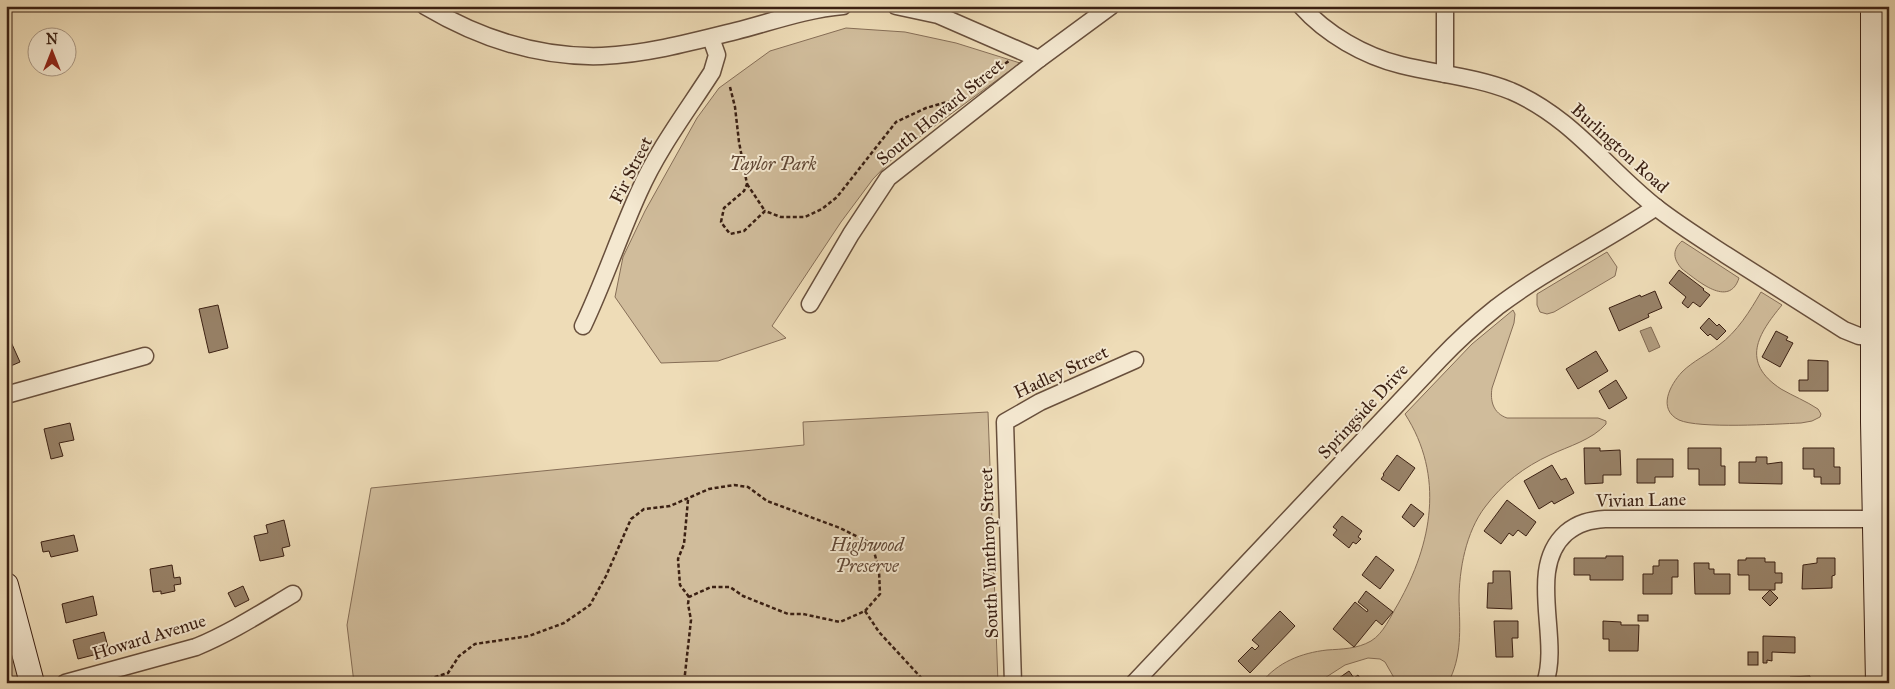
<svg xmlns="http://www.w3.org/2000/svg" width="1895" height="689" font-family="'IM FELL Great Primer',serif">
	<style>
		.green { fill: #d0bc9b; stroke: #866e57 }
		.water { fill: #b19c7f; stroke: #826a54 }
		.building { fill: #988268; stroke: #3b2013 }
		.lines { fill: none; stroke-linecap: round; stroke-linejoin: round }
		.street-casing { stroke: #684f3c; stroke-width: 19 }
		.secondary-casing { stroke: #3b2013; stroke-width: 26 }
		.path { stroke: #3b2013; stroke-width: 2.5; stroke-dasharray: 4 2.5; stroke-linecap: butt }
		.street { stroke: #f4e8d0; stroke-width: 16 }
		.secondary { stroke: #f4e8d0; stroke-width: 24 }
		.labels { text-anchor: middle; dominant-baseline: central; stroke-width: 4; stroke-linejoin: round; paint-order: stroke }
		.street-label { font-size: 18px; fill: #3b2013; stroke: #f4e8d0 }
		.park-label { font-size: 18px; font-style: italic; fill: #604735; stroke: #f4e8d0 }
	</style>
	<rect width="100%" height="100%" fill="#eedcb7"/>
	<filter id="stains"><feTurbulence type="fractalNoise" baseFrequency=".004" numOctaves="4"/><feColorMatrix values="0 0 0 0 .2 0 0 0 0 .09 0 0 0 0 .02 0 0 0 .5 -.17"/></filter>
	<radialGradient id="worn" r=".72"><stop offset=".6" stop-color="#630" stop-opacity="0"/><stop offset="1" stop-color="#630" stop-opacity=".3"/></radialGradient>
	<!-- green -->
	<g class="green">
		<polygon points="846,28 905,32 956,43 1020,63 898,153 873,179 841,222 772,326 786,338 718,361 661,363 615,297 623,257 645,211 697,118 719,88 770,51"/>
		<path d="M1682,241L1739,278C1729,309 1697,280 1682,269C1673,259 1672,250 1682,241Z"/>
		<polygon points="1607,252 1617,267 1615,276 1554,312 1547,314 1540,312 1537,305 1537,294"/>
		<path d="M1761,292L1782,305C1758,334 1740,362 1781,389C1793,396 1806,401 1818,409L1821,414L1820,417L1812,421L1801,423C1776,424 1699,429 1679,420C1657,409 1670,385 1682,372C1693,361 1707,355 1719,345C1737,332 1750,311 1761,292Z"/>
		<path d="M1513,310L1515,314L1514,323L1492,388C1490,401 1493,413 1507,418H1598L1606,421V424C1592,440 1569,446 1550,455C1524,467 1503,483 1485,507C1466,532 1459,569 1459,601C1460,629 1462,657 1448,683H1397L1385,662L1380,659L1368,658L1345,665L1317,683H1261C1278,662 1301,653 1327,650C1342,649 1357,649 1371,641C1384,633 1390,617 1398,604C1432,544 1445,476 1405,414L1472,344Z"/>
		<polygon points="988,412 998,683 354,683 347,625 371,488 804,445 803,422"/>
		<polygon points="6,616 24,683 6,683"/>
	</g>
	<!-- water -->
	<polygon class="water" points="1651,327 1660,347 1649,352 1640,331"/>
	<!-- building -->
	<g class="building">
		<polygon points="1679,270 1704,289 1703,290 1710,295 1700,307 1693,302 1688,308 1682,303 1686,297 1669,283"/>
		<polygon points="1655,291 1662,308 1648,314 1649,317 1619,331 1609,308 1640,295 1641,297"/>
		<polygon points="218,305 228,348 209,353 199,309"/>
		<polygon points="1709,318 1717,326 1719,324 1726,331 1717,340 1710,334 1708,336 1700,328"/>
		<polygon points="1776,331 1788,337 1786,340 1793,343 1780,367 1762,357"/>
		<polygon points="11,342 20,362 6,368 6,345"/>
		<polygon points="1596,351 1608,371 1578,389 1566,369"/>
		<polygon points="1808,360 1828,361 1828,391 1799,391 1799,380 1808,380"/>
		<polygon points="1616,380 1627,398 1609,409 1599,391"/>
		<polygon points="70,423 74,440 59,443 63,456 51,459 44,429"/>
		<polygon points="1584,448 1600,448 1600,451 1620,450 1621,475 1603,475 1603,483 1585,484"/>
		<polygon points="1688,448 1721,448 1721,466 1725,466 1725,485 1699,485 1699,469 1688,469"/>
		<polygon points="1803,448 1834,448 1834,467 1840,467 1840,484 1821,484 1821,477 1814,477 1814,469 1803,469"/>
		<polygon points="1397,455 1415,468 1399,491 1381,479 1384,475 1383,474"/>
		<polygon points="1756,457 1767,457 1767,464 1782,462 1782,484 1739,483 1739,462 1756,462"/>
		<polygon points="1637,459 1673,459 1673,477 1655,477 1655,483 1637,483"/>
		<polygon points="1552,465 1561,480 1566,478 1574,493 1554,504 1552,501 1539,509 1524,481"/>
		<polygon points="1507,500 1536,522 1526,536 1518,530 1513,536 1509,533 1501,544 1484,531"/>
		<polygon points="1411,504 1424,514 1414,527 1402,517"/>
		<polygon points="1342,516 1362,531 1358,537 1361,539 1356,544 1353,542 1349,548 1333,535 1337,530 1333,527"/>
		<polygon points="284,520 290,546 282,548 284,556 260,561 254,536 268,533 266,525"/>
		<polygon points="74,535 78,551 51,557 49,551 43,552 41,542"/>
		<polygon points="1376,556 1394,570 1380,589 1362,575"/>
		<polygon points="1606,556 1623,556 1623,580 1590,580 1590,575 1574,575 1574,558 1606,558"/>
		<polygon points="1746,558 1765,558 1765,562 1775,562 1775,573 1782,573 1782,583 1775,583 1775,590 1749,590 1749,575 1738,575 1738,560 1746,560"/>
		<polygon points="1817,558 1835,558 1835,575 1832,576 1832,588 1802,589 1803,565 1817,563"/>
		<polygon points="1659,560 1678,560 1678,577 1672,577 1672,594 1643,594 1643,574 1653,574 1653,566 1659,566"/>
		<polygon points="1694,563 1709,563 1709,569 1714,569 1714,574 1730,574 1730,594 1695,594"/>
		<polygon points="172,565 174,578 180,577 181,584 174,585 175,591 161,594 161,591 153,592 150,569"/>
		<polygon points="1493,571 1510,571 1512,609 1487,608 1488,583 1493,583"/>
		<polygon points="243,586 249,600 235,607 228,593"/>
		<polygon points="1770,590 1778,598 1770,606 1762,598"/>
		<polygon points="1366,591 1393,612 1382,625 1376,620 1354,647 1333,629 1355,602 1367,612 1368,610 1358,602"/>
		<polygon points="93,596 97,615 66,623 62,604"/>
		<polygon points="1280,611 1295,626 1250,673 1238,661 1252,647 1255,650 1259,646 1252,640"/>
		<rect x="1638" y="615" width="10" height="6"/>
		<polygon points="1494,621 1518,621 1518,638 1512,638 1513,657 1496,657"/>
		<polygon points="1603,621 1621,622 1621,625 1639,625 1638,651 1609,651 1609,639 1603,639"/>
		<polygon points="104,632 109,651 78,659 73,640"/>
		<polygon points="1763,636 1795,637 1795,653 1772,652 1772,661 1767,660 1767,663 1763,663"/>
		<rect x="1748" y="652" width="10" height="13"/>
		<polygon points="1349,671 1354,678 1358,675 1363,683 1342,683 1339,678"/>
		<polygon points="1810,676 1810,683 1790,683 1790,677"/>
	</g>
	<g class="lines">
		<!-- street casing -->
		<g class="street-casing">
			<g id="street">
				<path d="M425,6C479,38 539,58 602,56C647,54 692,42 736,31C771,22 807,9 843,6"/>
				<polyline points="896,6 938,15 1039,59"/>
				<path d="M1301,6C1326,34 1364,56 1401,65C1437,74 1476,77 1511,91C1572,117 1607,169 1657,208C1679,225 1703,240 1726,255C1765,280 1805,305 1844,330L1859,336L1873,337"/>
				<polyline points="1445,6 1445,74"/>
				<polyline points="810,304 851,234 888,178 1039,59 1111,6"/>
				<path d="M583,326C604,282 619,236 639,192C658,149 687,111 712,72L717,55L711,38"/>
				<polyline points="6,395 145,356"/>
				<path d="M65,683L196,647C230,633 261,613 293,594"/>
				<polyline points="1013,683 1005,422 1040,402 1135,360"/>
				<path d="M1134,683L1440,359C1458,340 1477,323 1497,307C1547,269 1604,242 1656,207"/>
				<path d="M1545,683C1561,638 1526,569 1566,533C1578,523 1590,520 1605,519H1875"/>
			</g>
		</g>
		<!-- secondary casing -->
		<g class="secondary-casing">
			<g id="secondary">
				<polyline points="1873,6 1873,422 1878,683"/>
				<polyline points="6,585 32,683"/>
			</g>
		</g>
		<!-- path -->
		<g class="path">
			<polyline points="730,87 735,107 739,142 747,184 744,191 724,208 721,222 730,234 744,231 765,211 781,217 805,217 822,209 837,197 896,122 926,108 947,102 956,102 962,99"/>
			<polyline points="976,88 980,80 1009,61"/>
			<polyline points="747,184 765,211"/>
			<polyline points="688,500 684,544 678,559 680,585 689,597"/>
			<polyline points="865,611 879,632 926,683"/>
			<polyline points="416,683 448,673 459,656 475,644 529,636 564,623 590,605 606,576 631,519 644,509 670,506 709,489 734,485 748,487 767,501 840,528 872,544 879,570 880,594 865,611 840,622 803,614 788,614 743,596 730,587 711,587 689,597 688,604 691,620 684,683"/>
		</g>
		<!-- street -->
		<use href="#street" class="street"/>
		<!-- secondary -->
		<use href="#secondary" class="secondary"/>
	</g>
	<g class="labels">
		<!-- street labels -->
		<g class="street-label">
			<text transform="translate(940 112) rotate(-39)">South Howard Street</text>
			<text transform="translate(1620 148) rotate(42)">Burlington Road</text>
			<text transform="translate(631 170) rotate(-63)">Fir Street</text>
			<text transform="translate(1061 372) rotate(-25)">Hadley Street</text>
			<text transform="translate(1363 411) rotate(-47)">Springside Drive</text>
			<text transform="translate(1641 500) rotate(-1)">Vivian Lane</text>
			<text transform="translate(989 553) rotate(-92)">South Winthrop Street</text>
			<text transform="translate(149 637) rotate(-17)">Howard Avenue</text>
		</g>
		<!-- park labels -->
		<g class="park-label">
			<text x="773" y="164">Taylor Park</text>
			<text x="867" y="545">Highwood<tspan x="867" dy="21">Preserve</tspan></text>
		</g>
	</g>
	<!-- margin -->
	<rect width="1895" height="689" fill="none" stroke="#eedcb7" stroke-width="25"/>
	<rect x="8" y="8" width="1880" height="674" fill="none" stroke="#3b2013" stroke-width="2.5"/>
	<rect x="12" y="12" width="1870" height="664" fill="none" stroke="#3b2013"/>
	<!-- north arrow -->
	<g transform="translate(52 52)"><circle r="24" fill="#f4e8d0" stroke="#aa9884"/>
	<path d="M0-4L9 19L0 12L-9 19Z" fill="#8f2418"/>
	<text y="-8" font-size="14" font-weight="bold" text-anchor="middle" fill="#3b2013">N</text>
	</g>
	<rect width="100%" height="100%" filter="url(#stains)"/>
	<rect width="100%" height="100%" fill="url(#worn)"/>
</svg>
